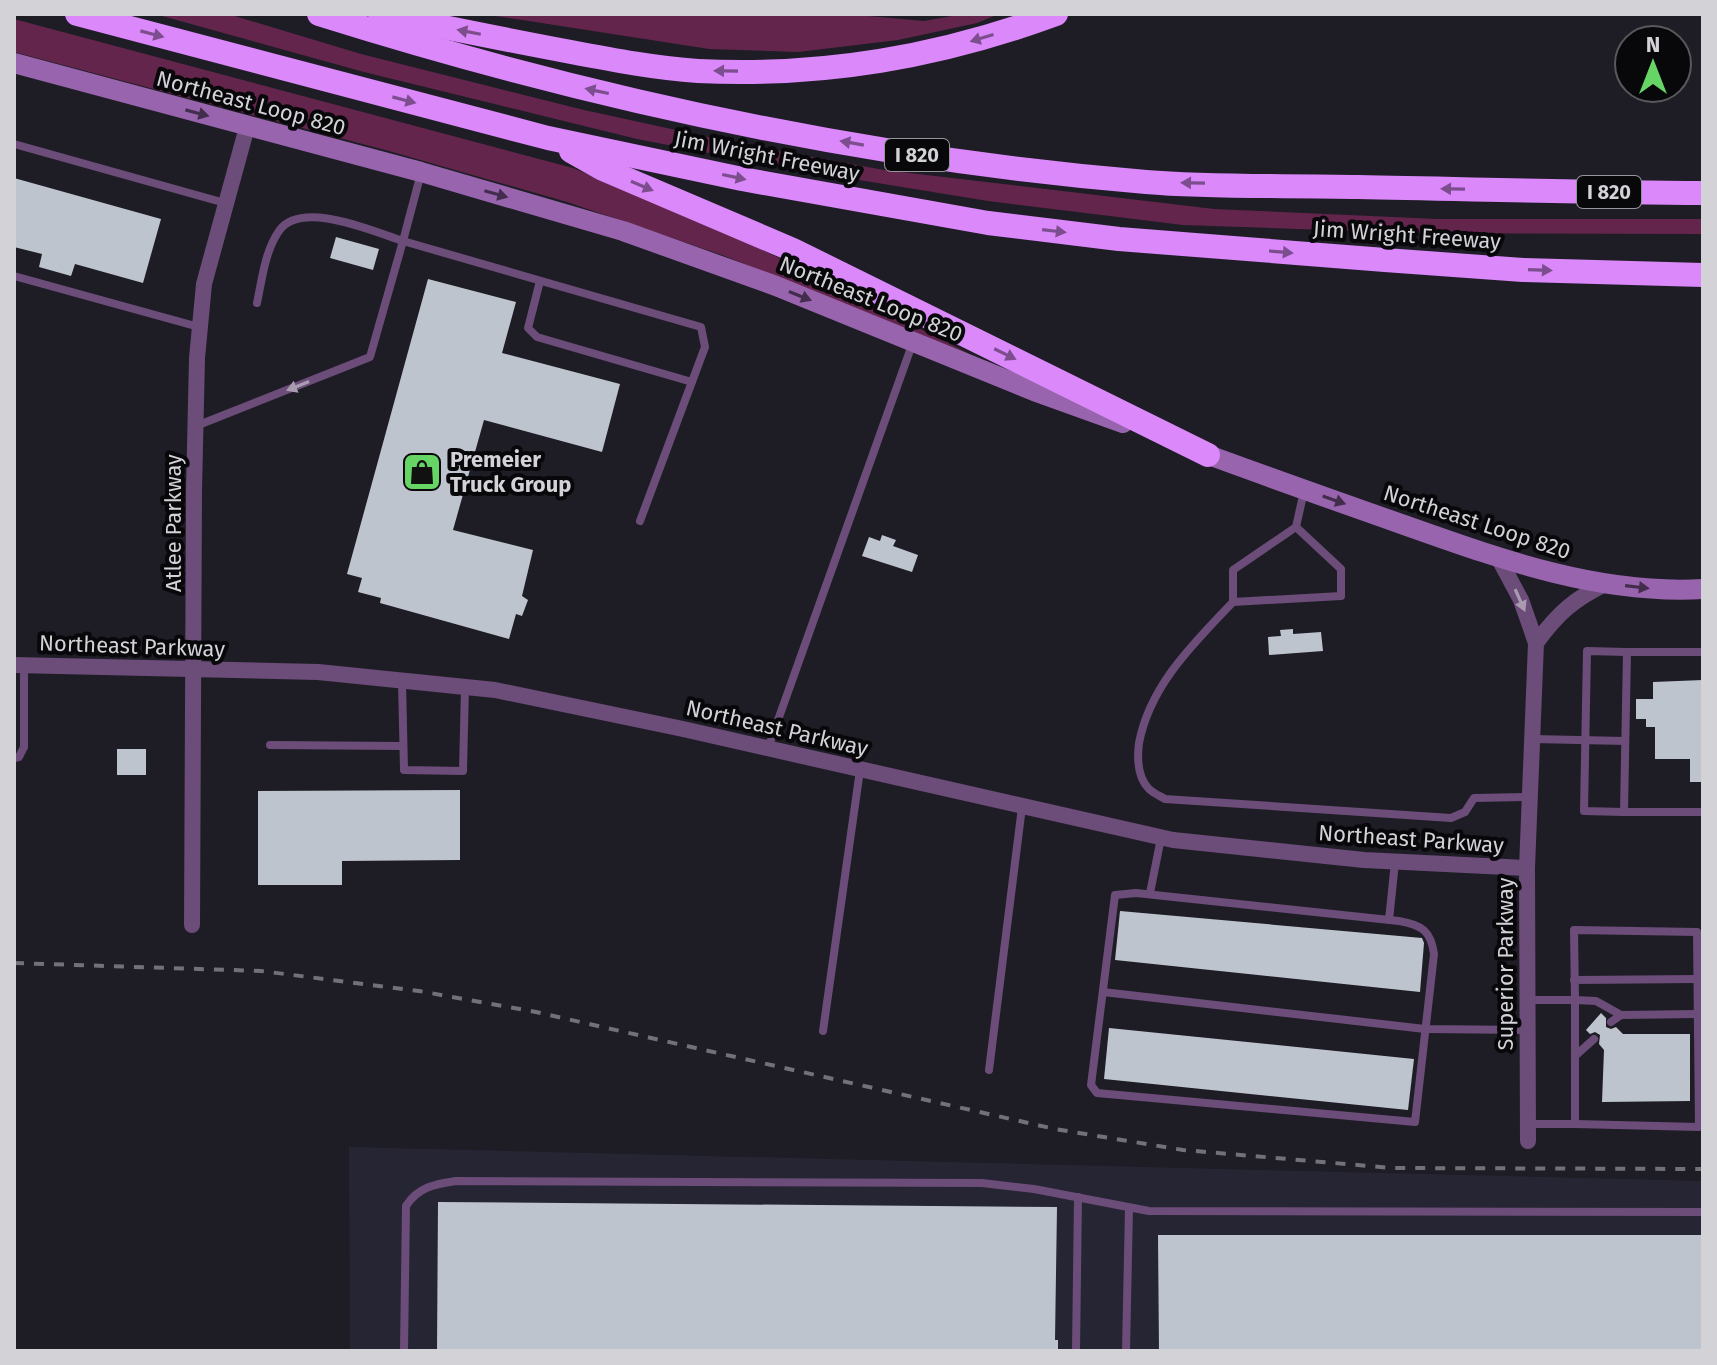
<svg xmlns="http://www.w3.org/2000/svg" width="1717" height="1365" font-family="'Fira Sans',sans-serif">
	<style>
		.built { fill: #262533 }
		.green { fill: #64254d }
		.building { fill: #bec4ce }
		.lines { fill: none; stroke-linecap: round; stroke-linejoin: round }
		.service { stroke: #6c4c79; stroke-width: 8 }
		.minor { stroke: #6c4c79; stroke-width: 16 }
		.secondary { stroke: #9864ad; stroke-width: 20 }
		.motorway { stroke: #da88fa; stroke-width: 24 }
		.rail { stroke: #717178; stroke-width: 4; stroke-dasharray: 10 10; stroke-linecap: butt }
		.oneway { fill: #7c4e8e }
		.oneway2 { fill: #422d4c }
		.oneway3 { fill: #a99cb1 }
		.labels { text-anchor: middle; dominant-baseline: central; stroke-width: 8; stroke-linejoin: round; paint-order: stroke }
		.shield { fill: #08080b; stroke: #95959a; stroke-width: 2 }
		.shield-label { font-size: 20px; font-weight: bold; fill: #d2d2d7 }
		.street-label { font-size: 22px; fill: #d2d2d7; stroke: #08080b }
		.poi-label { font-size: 22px; font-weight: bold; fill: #d2d2d7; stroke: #08080b; text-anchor: start }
	</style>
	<rect width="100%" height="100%" fill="#1e1d25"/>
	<!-- built -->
	<polygon class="built" points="349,1147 1703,1181 1703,1351 350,1351"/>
	<!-- green -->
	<g class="green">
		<polygon points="155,14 228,14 361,54 584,110 731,142 884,170 1214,209 1437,219 1703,219 1703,234 1415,233 1183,225 988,201 798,170 637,139 364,72"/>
		<polygon points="483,14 846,14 924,21 963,14 999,14 977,23 898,40 798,52 709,49"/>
		<polygon points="14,19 573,168 749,243 970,354 722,255 567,202 389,151 14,52"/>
	</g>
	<!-- building -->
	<g class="building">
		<polygon points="14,178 161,219 143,283 75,264 71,276 39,267 42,254 14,247"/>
		<polygon points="336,237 379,249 373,270 330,258"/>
		<polygon points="428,279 516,302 502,353 620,384 602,452 484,420 453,530 533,550 522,596 528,600 522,616 516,614 509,639 380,603 381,598 358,592 362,578 347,574"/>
		<polygon points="882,535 896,540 893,546 918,555 912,572 862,556 869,537 880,541"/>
		<polygon points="1293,629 1293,634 1321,632 1323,651 1269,655 1268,637 1281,636 1280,630"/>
		<polygon points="1703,680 1703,782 1690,782 1690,759 1655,759 1655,727 1646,727 1646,719 1636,719 1636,699 1653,699 1653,682"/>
		<rect x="117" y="749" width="29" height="26"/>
		<polygon points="460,790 460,860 342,861 342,885 258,885 258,791"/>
		<polygon points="1120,911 1422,938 1424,943 1420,992 1115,960"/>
		<polygon points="1601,1013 1606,1018 1606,1027 1611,1029 1616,1027 1623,1034 1690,1034 1690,1101 1602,1102 1604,1050 1599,1044 1600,1035 1595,1032 1590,1034 1586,1030"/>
		<polygon points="1109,1028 1414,1059 1408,1110 1104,1079"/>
		<polygon points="438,1202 1057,1207 1055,1340 1058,1340 1058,1351 437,1351"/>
		<polygon points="1158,1235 1703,1235 1703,1351 1159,1351"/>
	</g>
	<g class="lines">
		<!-- service -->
		<g class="service">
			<polyline points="14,144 225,203"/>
			<polyline points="421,173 403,241 701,327 705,347 640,521"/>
			<polyline points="14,276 199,327"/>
			<polyline points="540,281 528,328 537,337 692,382"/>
			<path d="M196,426L370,357L403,241C374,232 301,199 279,231C265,251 262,279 257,303"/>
			<path d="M1304,491L1296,527L1233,570V602C1194,643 1150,685 1139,743C1137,759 1137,777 1149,789C1153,793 1160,796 1165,799L1451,818L1465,812L1474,798L1530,797"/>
			<polyline points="1233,602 1341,596 1341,569 1296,527"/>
			<polyline points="1703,652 1627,652 1624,812 1703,812"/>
			<polyline points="402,681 404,770 463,771 465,687"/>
			<polyline points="1533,739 1625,741"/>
			<polyline points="270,745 403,746"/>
			<polyline points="768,748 913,342"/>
			<polyline points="14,758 19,757 24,747 24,666"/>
			<polyline points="1624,812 1584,811 1587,651 1627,652"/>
			<path d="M1136,893L1399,921C1422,925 1431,931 1434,954L1415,1122L1097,1093L1091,1085L1115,895Z"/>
			<polyline points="1150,893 1161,838"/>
			<polyline points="1389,920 1395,862"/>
			<polyline points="1574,980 1698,979"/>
			<polyline points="1103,992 1425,1029 1527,1030"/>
			<polyline points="1611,1022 1621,1015 1698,1014"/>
			<polyline points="823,1031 860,770"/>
			<polyline points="1575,1056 1594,1039"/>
			<polyline points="989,1070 1022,807"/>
			<polyline points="1528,1124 1575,1124 1575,1000 1528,1000"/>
			<polyline points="1575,1124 1699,1127 1697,932 1574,930 1575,1000 1596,1001 1621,1015"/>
			<path d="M404,1351L406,1206C418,1187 435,1184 456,1181L982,1183L1034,1189L1149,1211L1703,1212"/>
			<polyline points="1076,1351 1078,1197"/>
			<polyline points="1126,1351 1129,1208"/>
		</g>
		<!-- minor -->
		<g class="minor">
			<polyline points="1499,559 1521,600 1536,643 1527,868 1528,1141"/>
			<path d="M1536,643C1558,613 1574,599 1607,583"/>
			<polyline points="14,665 318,672 495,690 683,729 1173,840 1364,860 1527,868"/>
			<polyline points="192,925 194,490 197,358 204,284 247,127"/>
		</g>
		<!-- secondary -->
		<g class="secondary">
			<polyline points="14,63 421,172 623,231 776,286 1034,391 1123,423"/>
			<path d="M1195,450C1265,476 1336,501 1407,526C1503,560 1600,595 1703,589"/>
		</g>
		<!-- motorway -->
		<g class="motorway">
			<polyline points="77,14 548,138 742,179 988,223 1119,239 1385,260 1523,270 1703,275"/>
			<path d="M319,14C587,98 866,159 1146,182C1216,188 1288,185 1358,187C1473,189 1588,193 1703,193"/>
			<path d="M380,14C443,27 507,40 571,52C613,60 655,68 698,71C823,77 939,57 1056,14"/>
			<polyline points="571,151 603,169 793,250 1208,455"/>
		</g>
		<!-- rail -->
		<polyline class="rail" points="14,963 261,971 419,991 536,1012 1055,1129 1183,1150 1392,1168 1703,1169"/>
	</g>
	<!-- one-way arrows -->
	<defs><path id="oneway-solid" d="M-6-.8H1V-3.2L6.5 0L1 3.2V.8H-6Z" transform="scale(2)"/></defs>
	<g class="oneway">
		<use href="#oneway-solid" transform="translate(469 32) rotate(-169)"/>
		<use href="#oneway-solid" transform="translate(152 34) rotate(15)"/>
		<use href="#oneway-solid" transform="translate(982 38) rotate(163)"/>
		<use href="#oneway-solid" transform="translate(726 71) rotate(-179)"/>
		<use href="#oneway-solid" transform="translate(597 91) rotate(-168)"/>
		<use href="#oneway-solid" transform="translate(404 100) rotate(15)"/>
		<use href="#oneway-solid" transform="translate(852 143) rotate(-170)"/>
		<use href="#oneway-solid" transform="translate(734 177) rotate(12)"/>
		<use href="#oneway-solid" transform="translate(1193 183) rotate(-179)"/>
		<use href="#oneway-solid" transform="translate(642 186) rotate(23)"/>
		<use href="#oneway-solid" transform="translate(1453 189) rotate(-179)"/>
		<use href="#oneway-solid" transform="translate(1054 231) rotate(7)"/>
		<use href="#oneway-solid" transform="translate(1281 252) rotate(5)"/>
		<use href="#oneway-solid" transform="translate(1540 270) rotate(2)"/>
		<use href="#oneway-solid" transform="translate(1005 354) rotate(26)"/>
	</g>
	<g class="oneway2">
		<use href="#oneway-solid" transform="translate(197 113) rotate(15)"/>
		<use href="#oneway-solid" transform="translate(496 194) rotate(16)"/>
		<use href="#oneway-solid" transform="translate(800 296) rotate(22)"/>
		<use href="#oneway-solid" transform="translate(1334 500) rotate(19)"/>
		<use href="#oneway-solid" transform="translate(1637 587) rotate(7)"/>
	</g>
	<g class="oneway3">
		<use href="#oneway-solid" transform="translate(298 386) rotate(158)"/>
		<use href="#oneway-solid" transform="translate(1520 600) rotate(66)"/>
	</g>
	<!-- icons -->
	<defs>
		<g id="shop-square" transform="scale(2)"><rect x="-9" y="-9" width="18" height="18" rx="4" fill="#67d466" stroke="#08080b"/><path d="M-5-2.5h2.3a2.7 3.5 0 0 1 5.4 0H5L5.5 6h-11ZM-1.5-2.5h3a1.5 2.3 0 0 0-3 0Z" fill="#111"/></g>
	</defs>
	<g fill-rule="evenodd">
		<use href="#shop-square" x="422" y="472"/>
	</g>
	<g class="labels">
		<!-- shield labels -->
		<g class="shield">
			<rect x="885" y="139" width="64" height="32" rx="6"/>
			<rect x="1577" y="176" width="64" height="32" rx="6"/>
		</g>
		<g class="shield-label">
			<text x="917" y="155">I 820</text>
			<text x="1609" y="192">I 820</text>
		</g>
		<!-- street labels -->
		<g class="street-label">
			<text transform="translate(251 103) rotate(15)">Northeast Loop 820</text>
			<text transform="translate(767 156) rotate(11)">Jim Wright Freeway</text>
			<text transform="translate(1407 235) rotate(4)">Jim Wright Freeway</text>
			<text transform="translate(871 299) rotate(22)">Northeast Loop 820</text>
			<text transform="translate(1477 522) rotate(18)">Northeast Loop 820</text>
			<text transform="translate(173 523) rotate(-90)">Atlee Parkway</text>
			<text transform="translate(132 646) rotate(2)">Northeast Parkway</text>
			<text transform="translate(777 728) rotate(13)">Northeast Parkway</text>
			<text transform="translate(1411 839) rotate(4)">Northeast Parkway</text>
			<text transform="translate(1505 964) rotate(-90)">Superior Parkway</text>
		</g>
		<!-- poi labels -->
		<g class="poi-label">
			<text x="450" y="459">Premeier<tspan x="450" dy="25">Truck Group</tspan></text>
		</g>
	</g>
	<!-- border -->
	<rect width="1717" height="1365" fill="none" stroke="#d2d2d7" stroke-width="32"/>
	<!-- north arrow -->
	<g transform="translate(1653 64)"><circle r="38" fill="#08080b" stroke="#59595d" stroke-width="2"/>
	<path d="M0-6L14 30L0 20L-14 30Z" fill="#67d466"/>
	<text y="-12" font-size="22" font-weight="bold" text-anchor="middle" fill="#d2d2d7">N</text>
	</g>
</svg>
